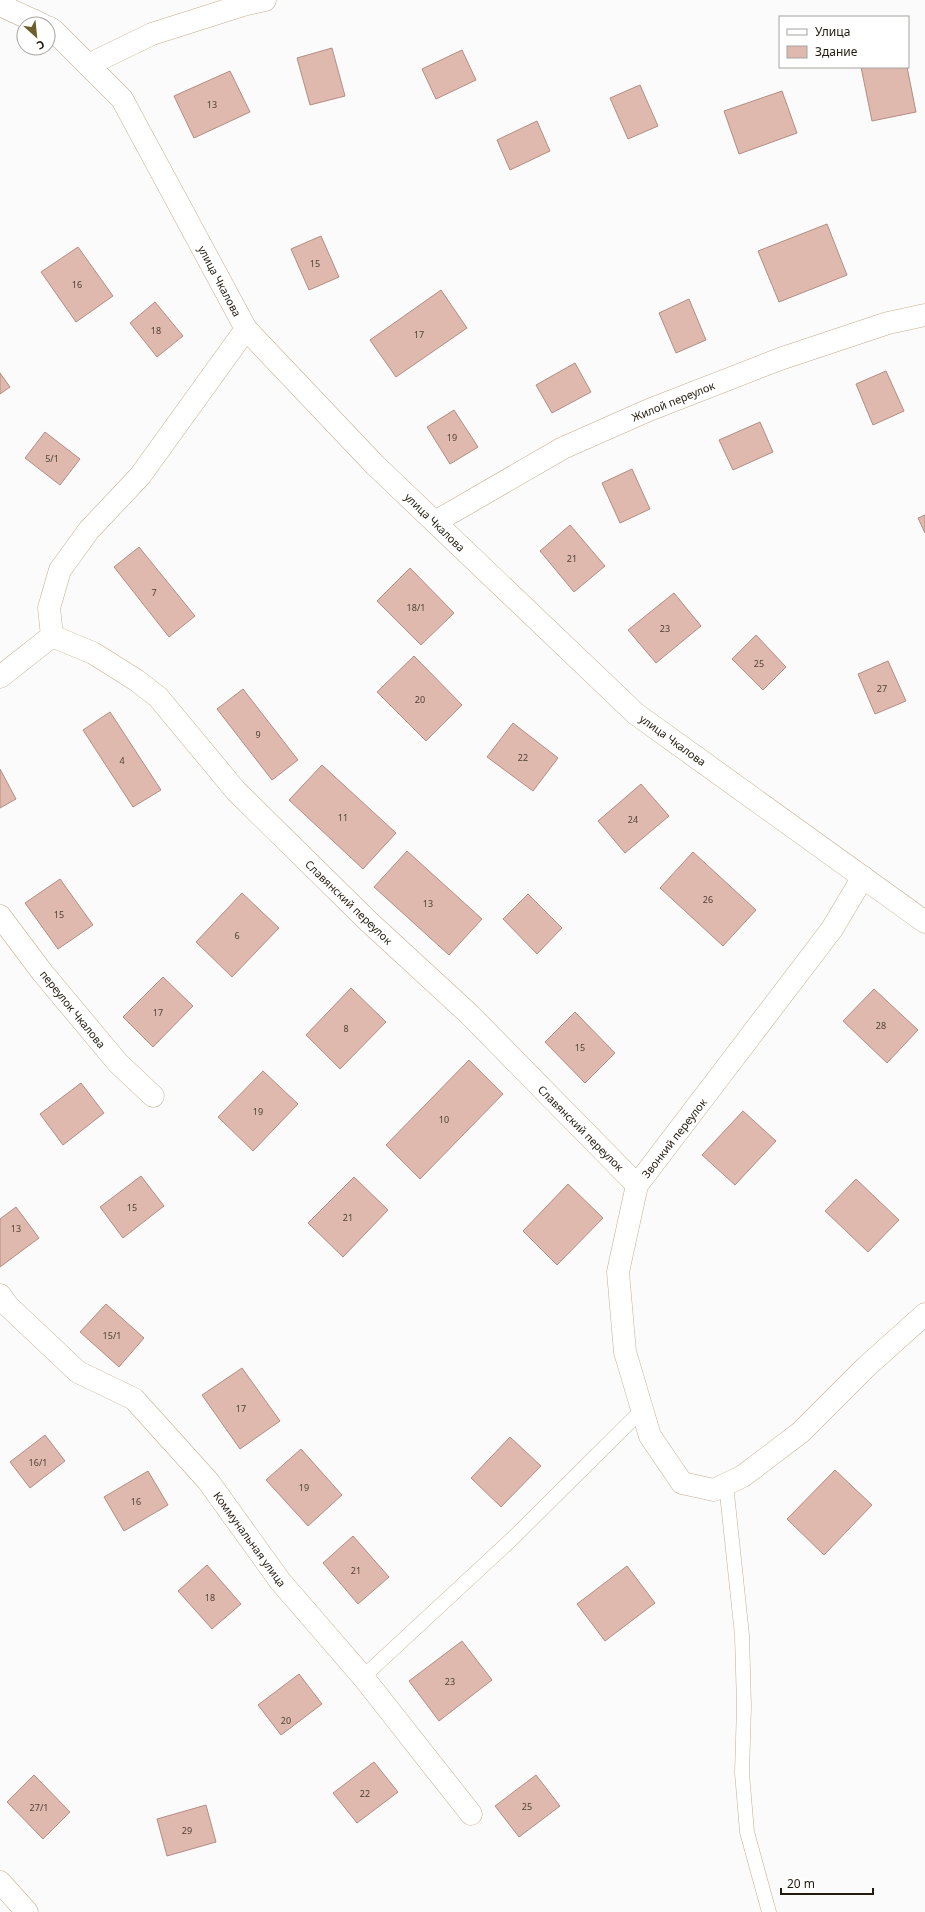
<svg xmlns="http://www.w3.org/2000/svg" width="925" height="1912" font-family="'Noto Sans',sans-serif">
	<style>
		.building { fill: #dfb8ae; stroke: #b38d84 }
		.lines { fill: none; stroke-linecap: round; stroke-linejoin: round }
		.service-casing { stroke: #c5ae90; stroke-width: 15 }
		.minor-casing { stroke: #c5ae90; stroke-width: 23 }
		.service { stroke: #fff; stroke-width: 14 }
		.minor { stroke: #fff; stroke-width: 22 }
		.labels { text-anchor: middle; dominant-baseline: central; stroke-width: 4; stroke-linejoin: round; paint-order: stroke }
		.number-label { font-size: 9px; fill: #524237 }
		.street-label { font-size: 11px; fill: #231b0f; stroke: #fff }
	</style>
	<rect width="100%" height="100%" fill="#fbfbfb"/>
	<!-- building -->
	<g class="building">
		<polygon points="332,48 345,96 310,105 297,58"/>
		<polygon points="462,50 476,80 436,99 422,69"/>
		<polygon points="861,67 907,67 916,112 872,121"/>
		<polygon points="230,71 250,112 194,138 174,96"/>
		<polygon points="640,85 658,126 628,139 610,98"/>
		<polygon points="782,91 797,133 739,154 724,111"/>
		<polygon points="537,121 550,151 510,170 497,140"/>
		<polygon points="827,224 847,275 779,302 758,251"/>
		<polygon points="321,236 339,277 309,290 291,249"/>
		<polygon points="78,247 113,296 76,322 41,272"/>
		<polygon points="441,290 467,328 396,377 370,340"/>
		<polygon points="689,299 706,340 676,353 659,313"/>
		<polygon points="155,302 183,336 157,357 130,323"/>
		<polygon points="575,363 591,392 552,413 536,385"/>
		<polygon points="886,371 904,411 873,425 856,384"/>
		<polygon points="0,373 10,387 0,394"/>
		<polygon points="454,410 478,447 450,464 427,427"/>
		<polygon points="760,422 773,452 733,470 719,440"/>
		<polygon points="45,432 80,459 60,485 25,458"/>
		<polygon points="632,469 650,509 620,523 602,483"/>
		<polygon points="925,515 925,533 918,518"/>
		<polygon points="570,525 605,566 574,592 540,551"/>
		<polygon points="139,547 195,616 169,637 114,567"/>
		<polygon points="410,568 454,613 421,645 377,601"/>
		<polygon points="674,593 701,626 656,663 628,630"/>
		<polygon points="756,635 786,667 763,690 732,659"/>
		<polygon points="414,656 462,705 426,741 377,692"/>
		<polygon points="888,661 906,701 875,714 858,674"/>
		<polygon points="243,689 298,760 272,780 217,709"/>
		<polygon points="110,712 161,790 133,807 83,730"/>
		<polygon points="513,723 558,758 533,791 487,757"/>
		<polygon points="322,765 396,833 363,869 289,800"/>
		<polygon points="0,769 16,799 0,808"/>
		<polygon points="641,784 669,816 625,853 598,821"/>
		<polygon points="407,851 482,919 449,955 374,887"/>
		<polygon points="693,852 756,910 723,946 660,888"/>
		<polygon points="60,879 93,925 58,949 25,903"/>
		<polygon points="242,893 279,928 232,977 196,942"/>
		<polygon points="528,894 562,928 537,954 503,919"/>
		<polygon points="163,977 193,1006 153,1047 123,1017"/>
		<polygon points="351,988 386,1022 340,1069 306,1035"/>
		<polygon points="874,989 918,1030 887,1063 843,1021"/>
		<polygon points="575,1012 615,1053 585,1083 545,1042"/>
		<polygon points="469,1060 503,1094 420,1179 386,1145"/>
		<polygon points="263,1071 298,1104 253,1151 218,1117"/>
		<polygon points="81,1083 104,1113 63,1145 40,1114"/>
		<polygon points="743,1111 776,1141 735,1185 702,1155"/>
		<polygon points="141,1176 164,1206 123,1238 100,1207"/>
		<polygon points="354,1177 388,1210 343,1257 308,1223"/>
		<polygon points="856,1179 899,1220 868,1252 825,1211"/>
		<polygon points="568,1184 603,1218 557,1265 523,1231"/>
		<polygon points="16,1207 39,1238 0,1267 0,1219"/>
		<polygon points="106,1304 144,1338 119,1367 80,1332"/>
		<polygon points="242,1368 280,1421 240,1449 202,1395"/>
		<polygon points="45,1435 65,1461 30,1488 10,1462"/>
		<polygon points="510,1437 541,1466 501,1507 471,1478"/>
		<polygon points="301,1449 342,1495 308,1526 266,1480"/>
		<polygon points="835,1470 872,1505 824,1555 787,1519"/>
		<polygon points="148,1471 168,1505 124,1531 104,1497"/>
		<polygon points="353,1536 389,1577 358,1604 323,1563"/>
		<polygon points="207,1565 241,1604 212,1629 178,1591"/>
		<polygon points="627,1566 655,1603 605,1641 577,1604"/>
		<polygon points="462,1641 492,1680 439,1721 409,1681"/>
		<polygon points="299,1674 322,1704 281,1735 258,1705"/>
		<polygon points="374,1762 398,1792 357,1823 333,1793"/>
		<polygon points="34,1775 70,1812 43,1839 7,1802"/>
		<polygon points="536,1775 560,1806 519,1837 495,1806"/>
		<polygon points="206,1805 216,1842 167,1856 157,1819"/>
	</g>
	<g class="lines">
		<!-- service casing -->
		<g class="service-casing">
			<g id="service">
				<polyline points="726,1484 742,1635 744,1706 742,1773 747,1832 769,1912"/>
				<polyline points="363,1677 512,1539 642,1410"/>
			</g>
		</g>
		<!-- minor casing -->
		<g class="minor-casing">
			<g id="minor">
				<polyline points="0,5 41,24"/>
				<polyline points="48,27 53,30 122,99 246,329 375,465 636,714 925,922"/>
				<polyline points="88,65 152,34 243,5 265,0"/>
				<polyline points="435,522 563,448 649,410 780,359 888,323 925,315"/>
				<polyline points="52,636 93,653 136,680 158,697 236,791 368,921 469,1014 637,1185"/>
				<polyline points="0,677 52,636 49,608 60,570 89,530 140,476 246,329"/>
				<polyline points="863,877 832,929 637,1185 618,1272 625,1352 650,1436 682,1483 714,1490 743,1476 801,1432 865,1368 925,1314"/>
				<polyline points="0,916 42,972 118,1063 153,1096"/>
				<polyline points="0,1295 8,1306 78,1372 134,1399 208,1481 280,1581 363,1677 471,1814"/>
				<polyline points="0,1882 27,1912"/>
			</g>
		</g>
		<!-- service -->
		<use href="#service" class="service"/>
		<!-- minor -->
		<use href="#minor" class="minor"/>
	</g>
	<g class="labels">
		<!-- number labels -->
		<g class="number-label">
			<text x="212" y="104">13</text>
			<text x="315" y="263">15</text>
			<text x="77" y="284">16</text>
			<text x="156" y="330">18</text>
			<text x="419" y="334">17</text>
			<text x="452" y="437">19</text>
			<text x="52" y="458">5/1</text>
			<text x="572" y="558">21</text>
			<text x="154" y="592">7</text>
			<text x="416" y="607">18/1</text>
			<text x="665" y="628">23</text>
			<text x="759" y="663">25</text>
			<text x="882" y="688">27</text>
			<text x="420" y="699">20</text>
			<text x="258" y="734">9</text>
			<text x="523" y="757">22</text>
			<text x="122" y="760">4</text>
			<text x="343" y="817">11</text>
			<text x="633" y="819">24</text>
			<text x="708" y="899">26</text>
			<text x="428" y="903">13</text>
			<text x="59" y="914">15</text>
			<text x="237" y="935">6</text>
			<text x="158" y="1012">17</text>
			<text x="881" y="1025">28</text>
			<text x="346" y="1028">8</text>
			<text x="580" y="1047">15</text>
			<text x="258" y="1111">19</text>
			<text x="444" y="1119">10</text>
			<text x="132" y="1207">15</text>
			<text x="348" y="1217">21</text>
			<text x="16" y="1228">13</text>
			<text x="112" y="1335">15/1</text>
			<text x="241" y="1408">17</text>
			<text x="38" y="1462">16/1</text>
			<text x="304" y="1487">19</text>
			<text x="136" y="1501">16</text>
			<text x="356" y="1570">21</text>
			<text x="210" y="1597">18</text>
			<text x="450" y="1681">23</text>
			<text x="286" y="1720">20</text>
			<text x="365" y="1793">22</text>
			<text x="527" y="1806">25</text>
			<text x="39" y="1807">27/1</text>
			<text x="187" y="1830">29</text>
		</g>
		<!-- street labels -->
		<g class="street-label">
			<text transform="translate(220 281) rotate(62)">улица Чкалова</text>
			<text transform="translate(673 401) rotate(-22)">Жилой переулок</text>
			<text transform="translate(435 522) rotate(44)">улица Чкалова</text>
			<text transform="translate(673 740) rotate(36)">улица Чкалова</text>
			<text transform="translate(349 902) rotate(44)">Славянский переулок</text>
			<text transform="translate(73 1009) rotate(51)">переулок Чкалова</text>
			<text transform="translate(581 1128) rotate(45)">Славянский переулок</text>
			<text transform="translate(674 1138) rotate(-52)">Звонкий переулок</text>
			<text transform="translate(250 1539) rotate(54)">Коммунальная улица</text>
		</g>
	</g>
	<!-- legend -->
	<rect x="779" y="16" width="130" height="52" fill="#ffffff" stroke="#a7a49f"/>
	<rect x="787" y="29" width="20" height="6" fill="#ffffff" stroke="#a7a49f"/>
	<text x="815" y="36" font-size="12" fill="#231b0f">Улица</text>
	<rect x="787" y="46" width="20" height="12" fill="#dfb8ae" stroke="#a7a49f"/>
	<text x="815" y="56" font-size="12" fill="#231b0f">Здание</text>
	<!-- north arrow -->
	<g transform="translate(36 36) rotate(153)"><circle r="19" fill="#ffffff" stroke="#a7a49f"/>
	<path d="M0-3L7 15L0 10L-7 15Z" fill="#6f5e2c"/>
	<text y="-6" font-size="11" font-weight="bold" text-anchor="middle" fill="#231b0f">С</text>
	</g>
	<!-- scale -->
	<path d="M781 1888v6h92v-6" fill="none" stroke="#231b0f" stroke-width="2"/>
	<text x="787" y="1888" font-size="12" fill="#231b0f" stroke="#ffffff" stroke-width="3" paint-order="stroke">20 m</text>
</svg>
